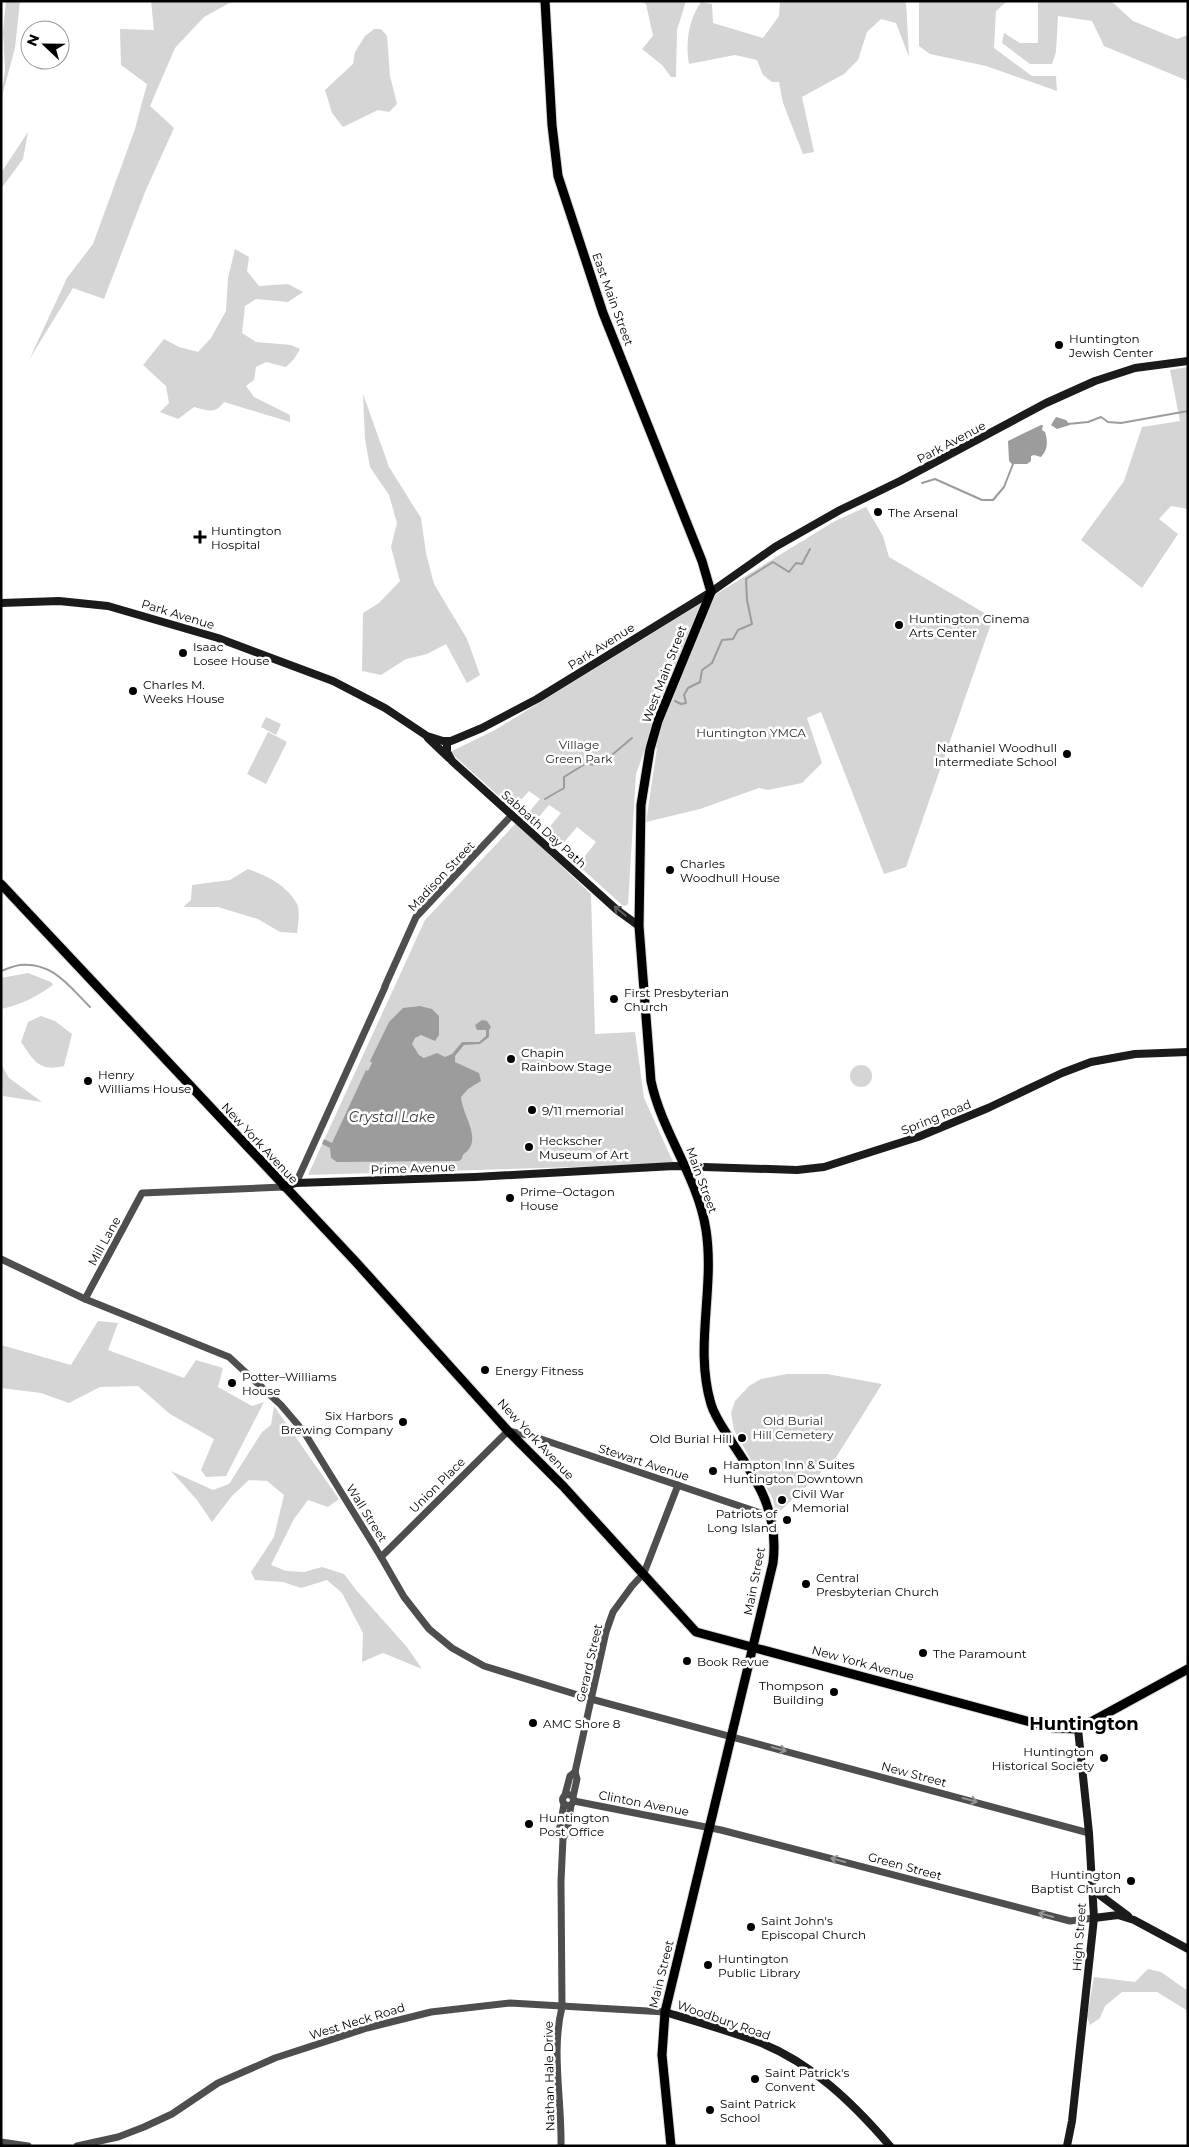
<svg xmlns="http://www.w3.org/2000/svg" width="1189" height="2147" font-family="Montserrat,sans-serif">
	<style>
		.green { fill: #d5d5d5 }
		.water { fill: #9c9c9c }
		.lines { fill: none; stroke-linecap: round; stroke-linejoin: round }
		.stream { stroke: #9c9c9c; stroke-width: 2 }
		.primary-casing { stroke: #dbdbdb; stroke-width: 11 }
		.tertiary { stroke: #4e4e4e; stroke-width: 7 }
		.secondary { stroke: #1b1b1b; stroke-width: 8 }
		.primary { stroke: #000; stroke-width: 9 }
		.oneway { stroke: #5f5f5f }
		.oneway2 { stroke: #959595 }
		.poi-dot { fill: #000; stroke: #fff; stroke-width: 2 }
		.labels { text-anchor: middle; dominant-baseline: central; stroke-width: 5; stroke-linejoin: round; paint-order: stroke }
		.street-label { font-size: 12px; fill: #000; stroke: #fff }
		.poi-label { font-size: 12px; fill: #000; stroke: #fff; text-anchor: start }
		.park-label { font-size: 12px; fill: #2c2c2c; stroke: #fff }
		.water-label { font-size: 14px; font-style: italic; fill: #3d3d3d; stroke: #fff }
		.district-label { font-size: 18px; font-weight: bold; fill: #000; stroke: #fff }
	</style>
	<rect width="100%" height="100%" fill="#fff"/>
	<!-- green -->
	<g class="green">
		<polygon points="6,1 20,1 15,48 1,100 5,69 3,32"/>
		<polygon points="151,1 233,1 204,17 175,48 150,106 174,128 145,192 104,299 73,288 29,360 67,278 93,244 135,129 147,84 121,65 120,29 154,30"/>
		<polygon points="640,1 686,1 677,30 676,77 671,77 662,65 642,49 653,36 646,4"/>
		<path d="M780,1H906L909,57L896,23L881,19L867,32L858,60L844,74L802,97L814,152L803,154L783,103L779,82H772L763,75L757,60L735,55L689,64C685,43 689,19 701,2L712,4L713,23L763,38L779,16Z"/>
		<polygon points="919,1 1007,1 996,11 994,48 1032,76 1056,76 1057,91 986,66 930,54 919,46"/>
		<polygon points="1038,1 1111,1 1133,21 1177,39 1188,35 1188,81 1104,46 1092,21 1058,16 1056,52 1052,64 1030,64 1002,43 1004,33 1020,43 1038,43"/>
		<polygon points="374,29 381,29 387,36 390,76 397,104 389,112 378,110 343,127 332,113 325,90 353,64 355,52 365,36"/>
		<polygon points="28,132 23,159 1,189 1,173"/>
		<path d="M235,249L249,257L247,271L259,286L288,284L303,292L288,302L256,299L245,306L242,333L256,342L291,345L300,349L294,359L286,367L266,362L256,367L254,380L246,386L254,397L290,415V422L224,402C215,415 207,410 194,407L178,419L160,412L169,403L166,386L143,365L164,339L179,347L198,352L211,338L226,311L228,278Z"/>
		<polygon points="1188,367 1188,509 1171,506 1159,519 1178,534 1142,588 1081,540 1124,481 1142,427 1180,421 1170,370"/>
		<polygon points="363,394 389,467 421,518 426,553 434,584 467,639 480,675 467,683 446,644 427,654 406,659 381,675 362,671 363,613 379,603 400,581 391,547 397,523 389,495 370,467 365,439"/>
		<polygon points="866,507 883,536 889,557 993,618 906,867 884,874 821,712 807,718 822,763 802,783 768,790 759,788 700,809 646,822 657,748 644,752 636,774 628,904 625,906 622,905 578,865 596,842 577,827 559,848 543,835 561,813 549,805 532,825 524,818 540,799 529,791 513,809 450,752 495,730 835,521"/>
		<polygon points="266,717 281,724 276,735 261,727"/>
		<polygon points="268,732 287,742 266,784 247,774"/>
		<polygon points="516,823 591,894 595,1034 635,1032 644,1098 674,1164 308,1175 425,920"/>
		<path d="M248,869C266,875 286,885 296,902C301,910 298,924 297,933L280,932L258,919L218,907H183L191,900L192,885L230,880Z"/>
		<path d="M28,973L51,982L53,985C36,997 21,1005 1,1009V978Z"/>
		<path d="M41,1016L55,1021L72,1034L64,1066C39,1072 34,1061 21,1042L28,1022Z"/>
		<polygon points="1,1064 9,1078 42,1102 3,1096"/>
		<circle cx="861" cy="1076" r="11"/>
		<polygon points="98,1321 118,1323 108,1350 184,1378 196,1360 223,1368 218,1387 252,1406 264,1402 226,1476 206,1477 201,1470 214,1439 170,1414 138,1386 100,1387 69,1403 41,1393 1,1388 1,1345 71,1365"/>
		<polygon points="787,1374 827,1374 882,1384 835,1459 776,1515 773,1499 734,1430 731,1413 735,1401 749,1386 761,1379"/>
		<polygon points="274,1406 339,1499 328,1507 308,1500 294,1519 271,1565 286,1571 304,1572 322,1567 344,1574 357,1591 407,1647 422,1669 383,1653 362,1662 363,1633 342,1593 327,1580 301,1588 283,1582 255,1580 251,1572 274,1537 284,1495 267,1481 249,1480 232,1496 212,1522 197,1500 171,1471 213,1490 229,1484 262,1432 271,1425"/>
		<polygon points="1148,1969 1161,1972 1188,1991 1188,2011 1157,1992 1122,1992 1105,2006 1100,2018 1090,2025 1087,2017 1094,1977 1135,1982"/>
	</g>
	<!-- water -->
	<g class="water">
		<polygon points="1056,417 1066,420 1070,425 1057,429 1051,425"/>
		<path d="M1041,425H1043L1042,430L1045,432C1048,442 1048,449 1041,457L1034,455L1031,456V461L1027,464H1012L1009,461L1008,441Z"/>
		<path d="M420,1006L432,1009L439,1016V1035L435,1041L421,1035L415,1038L412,1044L419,1055L424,1058L437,1053L445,1057L452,1054L462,1042H479L486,1036V1030H477L475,1025L482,1020L487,1021L491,1027L489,1030V1037L480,1044L464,1045L455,1056V1062L479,1073L481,1081L468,1089L461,1097C462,1115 483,1139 465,1153C460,1157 465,1157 459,1161L337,1162L331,1158L330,1148L322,1144L324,1139L332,1143L366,1070L368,1071L372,1063L370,1061L389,1022L403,1008Z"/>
	</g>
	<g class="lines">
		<!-- stream -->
		<g class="stream">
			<polyline points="1068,424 1088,422 1101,417 1108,422 1121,423 1188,411"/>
			<polyline points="922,483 935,479 982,500 993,500 1004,487 1013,464"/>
			<polyline points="675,701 681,704 686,703 684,695 688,688 700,682 702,670 712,663 722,640 733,639 738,630 752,624 747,600 746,579 773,562 789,572 796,563 802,564 810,549"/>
			<polyline points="545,799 564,788 564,777 585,764 600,765 632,738"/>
			<path d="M1,971C7,969 13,966 20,965C53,962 69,986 90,1007"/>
		</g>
		<!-- primary casing -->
		<g class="primary-casing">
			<g id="primary">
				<path d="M545,1L552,125L558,176L603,313L702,561L711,592L658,721L650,749L641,805L639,926L651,1081C662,1133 698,1177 706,1230C715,1289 694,1347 711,1404C715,1418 726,1432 733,1444C759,1483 779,1514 773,1563L665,2012L662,2055L671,2146"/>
				<polyline points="1,884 355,1261 508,1431 563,1486 696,1632 1053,1728 1078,1729 1188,1669"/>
			</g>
		</g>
		<!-- tertiary -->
		<g class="tertiary">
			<polyline points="385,986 416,917 512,815"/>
			<polyline points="296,1183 385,987"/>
			<polyline points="1,1259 85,1299 229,1357 281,1405 304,1432 381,1557 404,1597 429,1629 452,1648 484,1666 591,1699 1089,1833"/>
			<polyline points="85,1299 142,1193 283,1187"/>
			<polyline points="381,1557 508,1431 532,1436 772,1517"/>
			<circle cx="568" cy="1800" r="5.5"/>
			<polyline points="565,1795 570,1776 575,1772"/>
			<polyline points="573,1797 577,1779 575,1772 606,1632 613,1612 632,1586 644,1573 678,1485"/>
			<polyline points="574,1801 721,1830 1070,1921 1094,1918"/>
			<polyline points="563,1838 559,1832 564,1804"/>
			<polyline points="1,2142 28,2146"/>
			<polyline points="77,2146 118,2137 144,2127 172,2114 218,2083 275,2058 367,2028 431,2012 510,2003 665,2012"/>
			<path d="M561,2146C562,2101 551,2051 562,2007L561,1881L563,1838L567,1832L571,1805"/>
		</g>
		<!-- secondary -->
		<g class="secondary">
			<polyline points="1,603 59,601 108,606 218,638 333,681 385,708 427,736 443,741 451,741 482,728 537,699 711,592 775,547 840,510 900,481 1046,403 1095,381 1135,368 1188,361"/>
			<polyline points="428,738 449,758"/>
			<polyline points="447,741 447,752 452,761 617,910 639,926"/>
			<polyline points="283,1187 296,1183 475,1177 674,1166 797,1170 824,1167 918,1137 988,1108 1062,1073 1091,1062 1135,1054 1188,1052"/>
			<polyline points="1093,1890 1128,1916"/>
			<polyline points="1094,1918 1118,1915 1134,1920 1188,1949"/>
			<path d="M665,2012C695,2021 726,2030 756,2041C810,2061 853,2103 890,2146"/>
			<polyline points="1067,2146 1072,2121 1094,1918 1089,1833 1078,1729"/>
		</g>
		<!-- primary -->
		<use href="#primary" class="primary"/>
	</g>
	<!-- one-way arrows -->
	<defs><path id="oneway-shaft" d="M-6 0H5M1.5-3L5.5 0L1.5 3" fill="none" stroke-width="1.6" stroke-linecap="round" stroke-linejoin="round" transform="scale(1.25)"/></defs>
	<use class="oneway" href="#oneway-shaft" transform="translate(620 911) rotate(-141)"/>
	<g class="oneway2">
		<use href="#oneway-shaft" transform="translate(779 1749) rotate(15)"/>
		<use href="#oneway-shaft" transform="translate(970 1800) rotate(15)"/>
		<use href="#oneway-shaft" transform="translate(838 1860) rotate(-165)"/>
		<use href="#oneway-shaft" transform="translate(1046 1915) rotate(-165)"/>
	</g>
	<!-- markers -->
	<g class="poi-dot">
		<circle cx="1059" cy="345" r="5"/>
		<circle cx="878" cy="512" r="5"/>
		<path d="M197.5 529.5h5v5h5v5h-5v5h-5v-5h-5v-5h5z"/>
		<circle cx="899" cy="625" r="5"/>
		<circle cx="183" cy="653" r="5"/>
		<circle cx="133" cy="691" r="5"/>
		<circle cx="1067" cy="754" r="5"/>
		<circle cx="670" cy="870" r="5"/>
		<circle cx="614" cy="999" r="5"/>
		<circle cx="511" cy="1059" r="5"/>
		<circle cx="88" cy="1081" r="5"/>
		<circle cx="532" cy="1110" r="5"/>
		<circle cx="529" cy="1147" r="5"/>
		<circle cx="510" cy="1198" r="5"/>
		<circle cx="485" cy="1370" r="5"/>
		<circle cx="232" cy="1383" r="5"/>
		<circle cx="403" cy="1422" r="5"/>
		<circle cx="742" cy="1438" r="5"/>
		<circle cx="713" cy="1471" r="5"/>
		<circle cx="782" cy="1500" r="5"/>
		<circle cx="787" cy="1520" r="5"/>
		<circle cx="806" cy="1584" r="5"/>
		<circle cx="923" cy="1653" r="5"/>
		<circle cx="687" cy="1661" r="5"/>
		<circle cx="834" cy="1692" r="5"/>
		<circle cx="533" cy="1723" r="5"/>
		<circle cx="1104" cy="1758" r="5"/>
		<circle cx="529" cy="1824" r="5"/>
		<circle cx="1131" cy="1881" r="5"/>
		<circle cx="751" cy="1927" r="5"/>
		<circle cx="708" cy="1965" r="5"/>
		<circle cx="755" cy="2079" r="5"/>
		<circle cx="710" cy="2110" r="5"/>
	</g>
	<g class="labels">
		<!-- street labels -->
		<g class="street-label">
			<text transform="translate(613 299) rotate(70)">East Main Street</text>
			<text transform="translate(951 442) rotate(-28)">Park Avenue</text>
			<text transform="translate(178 614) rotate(17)">Park Avenue</text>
			<text transform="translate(601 646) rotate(-32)">Park Avenue</text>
			<text transform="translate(664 674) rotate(-69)">West Main Street</text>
			<text transform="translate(544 829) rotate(42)">Sabbath Day Path</text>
			<text transform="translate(441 876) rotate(-47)">Madison Street</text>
			<text transform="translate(936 1117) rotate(-22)">Spring Road</text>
			<text transform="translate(260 1143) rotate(47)">New York Avenue</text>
			<text transform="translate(413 1168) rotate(-2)">Prime Avenue</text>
			<text transform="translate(702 1180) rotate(70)">Main Street</text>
			<text transform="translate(104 1241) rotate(-61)">Mill Lane</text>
			<text transform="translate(536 1439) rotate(47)">New York Avenue</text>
			<text transform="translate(644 1462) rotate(18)">Stewart Avenue</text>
			<text transform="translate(437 1485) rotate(-45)">Union Place</text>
			<text transform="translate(367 1513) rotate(58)">Wall Street</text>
			<text transform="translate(754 1581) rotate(-79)">Main Street</text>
			<text transform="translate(589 1663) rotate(-77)">Gerard Street</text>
			<text transform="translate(863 1663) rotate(15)">New York Avenue</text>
			<text transform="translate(914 1774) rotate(15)">New Street</text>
			<text transform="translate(644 1803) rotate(11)">Clinton Avenue</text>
			<text transform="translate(905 1866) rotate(15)">Green Street</text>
			<text transform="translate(1079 1937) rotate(-86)">High Street</text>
			<text transform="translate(661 1974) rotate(-76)">Main Street</text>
			<text transform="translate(724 2020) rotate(19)">Woodbury Road</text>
			<text transform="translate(357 2021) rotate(-17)">West Neck Road</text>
			<text transform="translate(549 2076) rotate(-91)">Nathan Hale Drive</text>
		</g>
		<!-- poi labels -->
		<g class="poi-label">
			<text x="1069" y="338">Huntington<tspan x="1069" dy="14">Jewish Center</tspan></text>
			<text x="888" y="512">The Arsenal</text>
			<text x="211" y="530">Huntington<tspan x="211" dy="14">Hospital</tspan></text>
			<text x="909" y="618">Huntington Cinema<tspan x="909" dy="14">Arts Center</tspan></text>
			<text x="193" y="646">Isaac<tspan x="193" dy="14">Losee House</tspan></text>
			<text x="143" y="684">Charles M.<tspan x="143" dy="14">Weeks House</tspan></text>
			<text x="1057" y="747" text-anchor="end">Nathaniel Woodhull<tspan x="1057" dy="14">Intermediate School</tspan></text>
			<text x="680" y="863">Charles<tspan x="680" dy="14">Woodhull House</tspan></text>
			<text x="624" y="992">First Presbyterian<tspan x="624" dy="14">Church</tspan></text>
			<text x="521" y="1052">Chapin<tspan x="521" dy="14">Rainbow Stage</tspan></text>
			<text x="98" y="1074">Henry<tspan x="98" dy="14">Williams House</tspan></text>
			<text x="542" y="1110">9/11 memorial</text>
			<text x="539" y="1140">Heckscher<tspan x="539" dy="14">Museum of Art</tspan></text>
			<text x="520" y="1191">Prime–Octagon<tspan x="520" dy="14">House</tspan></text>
			<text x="495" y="1370">Energy Fitness</text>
			<text x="242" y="1376">Potter–Williams<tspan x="242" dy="14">House</tspan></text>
			<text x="393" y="1415" text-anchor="end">Six Harbors<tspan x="393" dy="14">Brewing Company</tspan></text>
			<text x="732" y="1438" text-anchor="end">Old Burial Hill</text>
			<text x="723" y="1464">Hampton Inn &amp; Suites<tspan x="723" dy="14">Huntington Downtown</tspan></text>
			<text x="792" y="1493">Civil War<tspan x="792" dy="14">Memorial</tspan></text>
			<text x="777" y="1513" text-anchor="end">Patriots of<tspan x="777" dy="14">Long Island</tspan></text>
			<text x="816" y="1577">Central<tspan x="816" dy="14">Presbyterian Church</tspan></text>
			<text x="933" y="1653">The Paramount</text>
			<text x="697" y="1661">Book Revue</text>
			<text x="824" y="1685" text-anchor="end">Thompson<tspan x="824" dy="14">Building</tspan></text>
			<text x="543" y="1723">AMC Shore 8</text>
			<text x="1094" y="1751" text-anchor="end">Huntington<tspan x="1094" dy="14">Historical Society</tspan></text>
			<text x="539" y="1817">Huntington<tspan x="539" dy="14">Post Office</tspan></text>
			<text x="1121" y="1874" text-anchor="end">Huntington<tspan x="1121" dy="14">Baptist Church</tspan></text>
			<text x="761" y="1920">Saint John's<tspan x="761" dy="14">Episcopal Church</tspan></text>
			<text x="718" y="1958">Huntington<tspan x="718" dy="14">Public Library</tspan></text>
			<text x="765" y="2072">Saint Patrick's<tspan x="765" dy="14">Convent</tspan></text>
			<text x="720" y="2103">Saint Patrick<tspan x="720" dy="14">School</tspan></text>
		</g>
		<!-- park labels -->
		<g class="park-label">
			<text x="751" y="732">Huntington YMCA</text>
			<text x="579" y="744">Village<tspan x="579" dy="14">Green Park</tspan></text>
			<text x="793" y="1420">Old Burial<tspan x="793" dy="14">Hill Cemetery</tspan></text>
		</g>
		<!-- water labels -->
		<g class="water-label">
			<text x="392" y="1117">Crystal Lake</text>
		</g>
		<!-- district labels -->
		<g class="district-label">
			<text x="1084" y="1724">Huntington</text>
		</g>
	</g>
	<!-- border -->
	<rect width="1189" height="2147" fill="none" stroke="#000000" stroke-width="5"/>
	<!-- north arrow -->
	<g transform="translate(45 45) rotate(292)"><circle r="24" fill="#ffffff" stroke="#999999"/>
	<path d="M0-4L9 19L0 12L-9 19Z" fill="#000000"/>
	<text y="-8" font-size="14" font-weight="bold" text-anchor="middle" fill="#000000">N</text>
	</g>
</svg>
